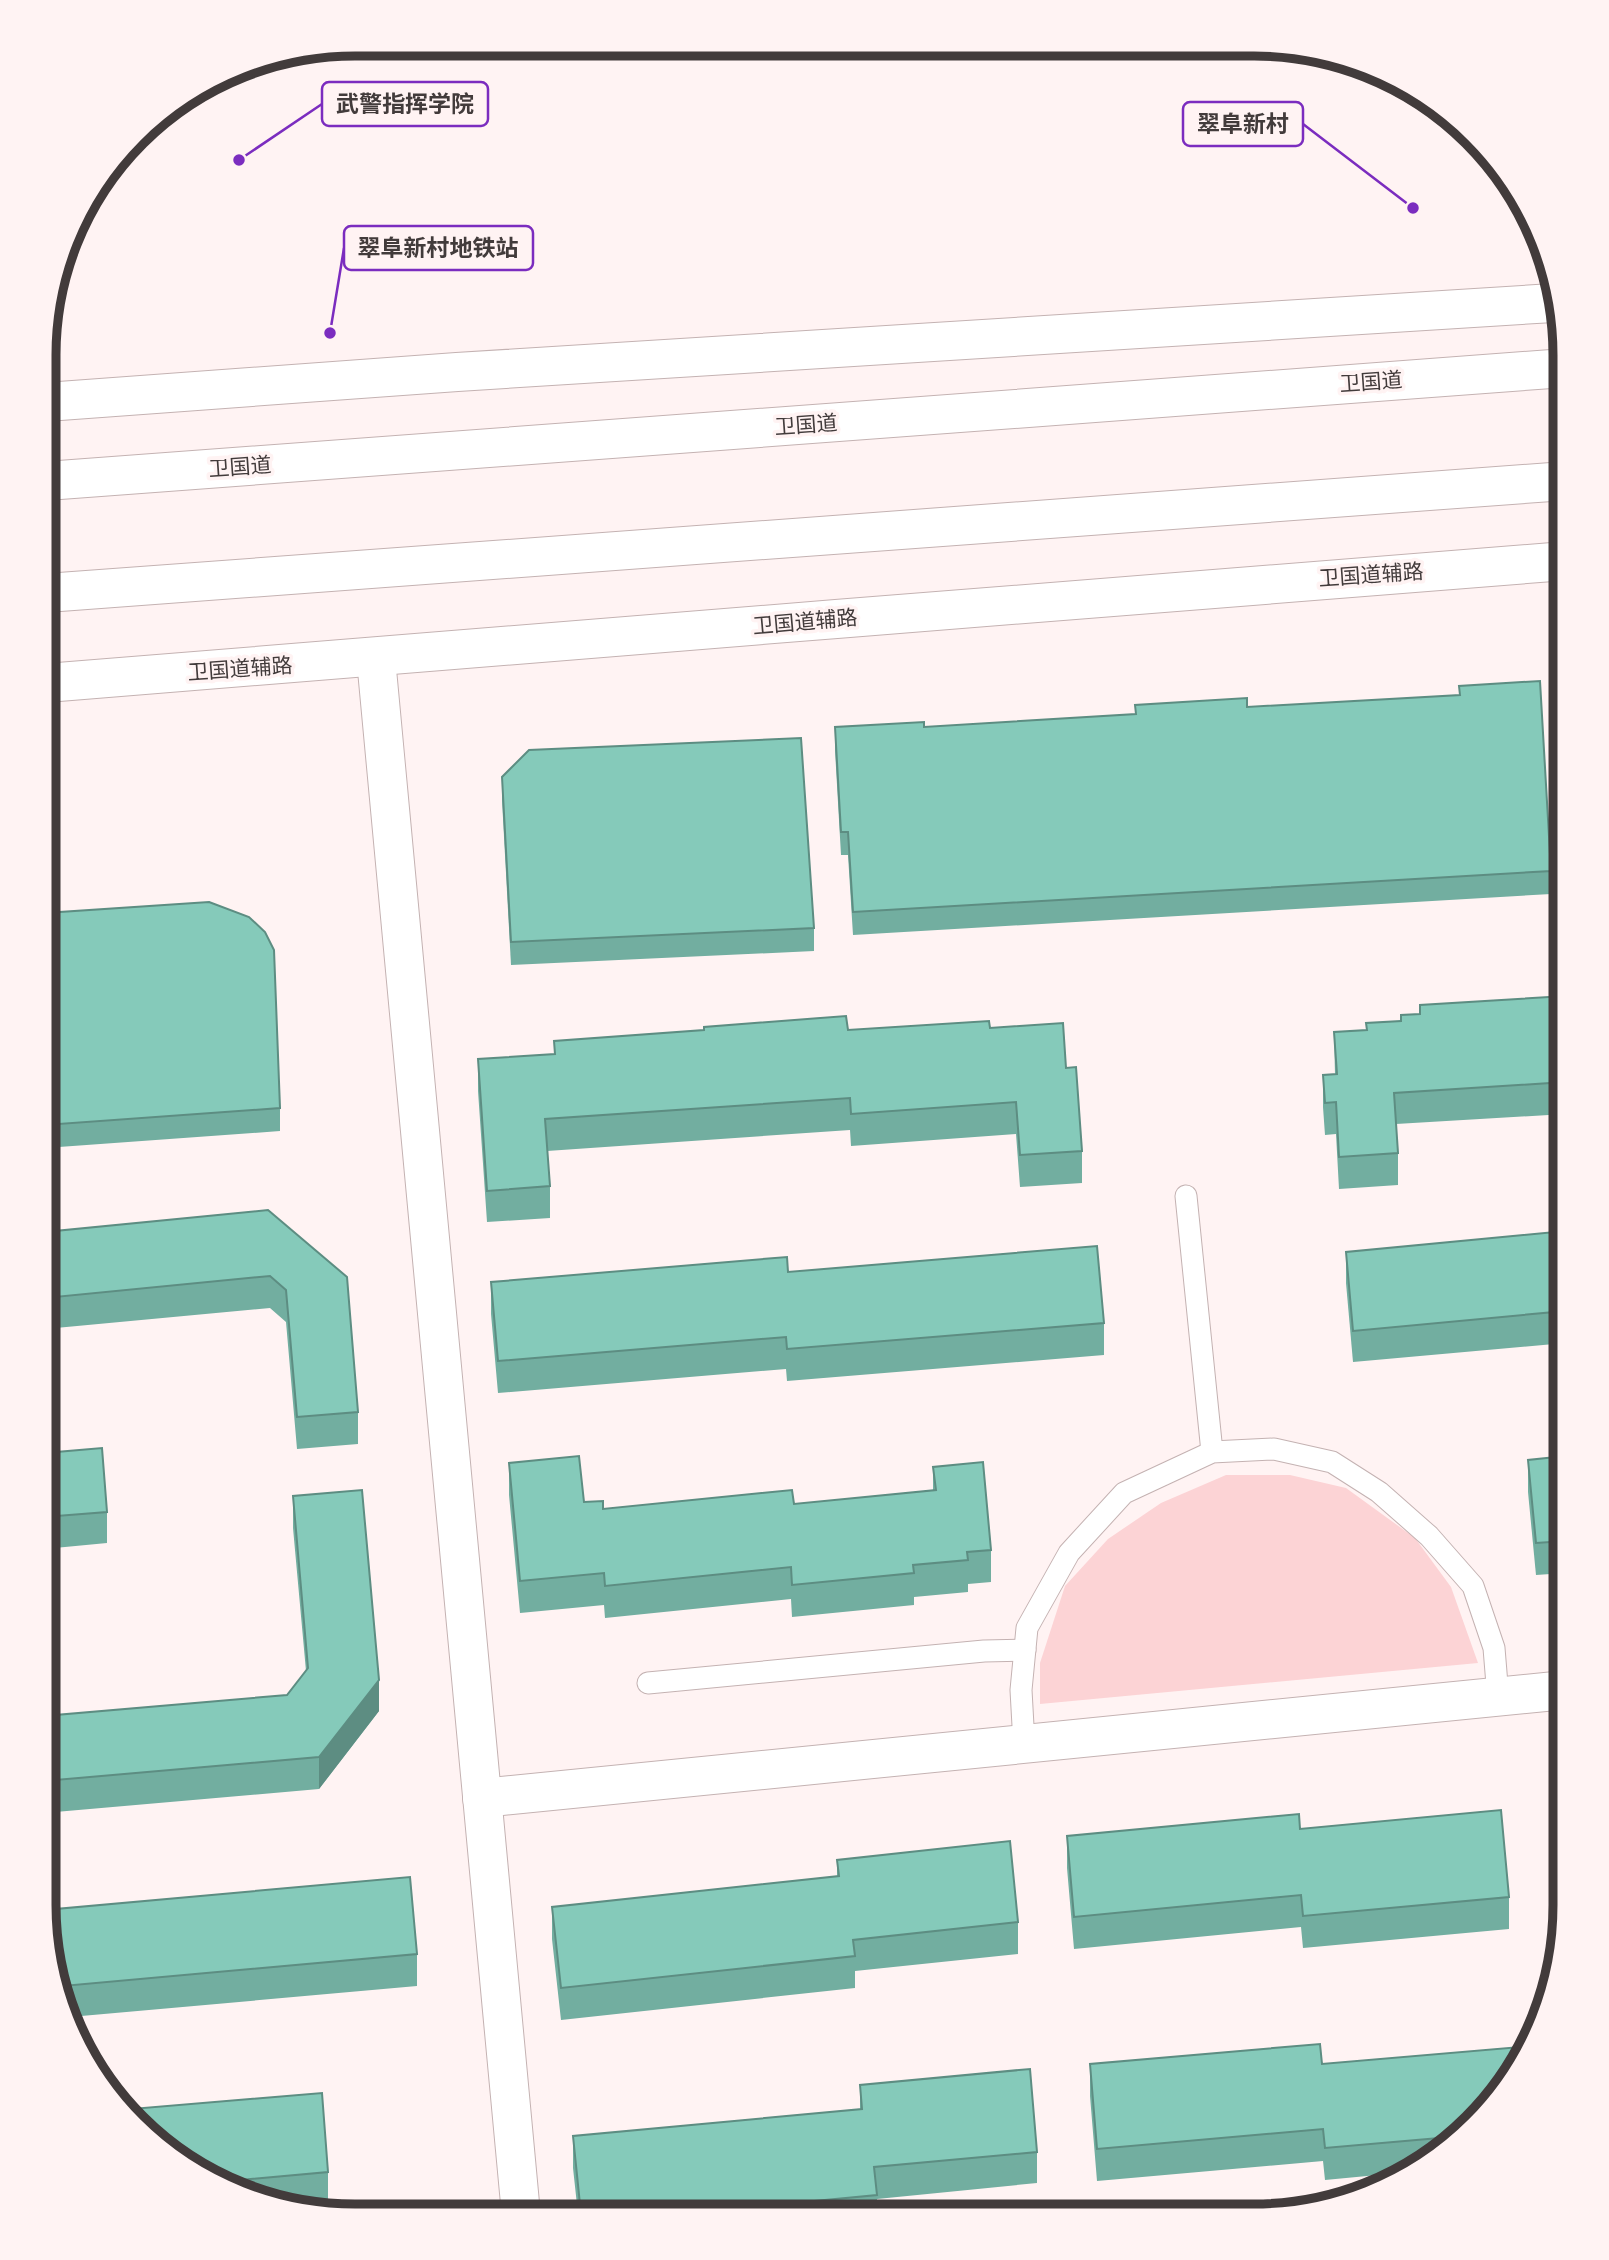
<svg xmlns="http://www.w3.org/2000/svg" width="1609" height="2260" font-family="'DM Sans','Noto Sans SC',sans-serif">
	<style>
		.green { fill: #fcd3d5 }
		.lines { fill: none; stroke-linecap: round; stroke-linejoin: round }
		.lane-casing { stroke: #c4b2b2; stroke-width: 23 }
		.street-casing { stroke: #c4b2b2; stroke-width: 40 }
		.secondary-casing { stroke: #c4b2b2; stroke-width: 40 }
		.highway-casing { stroke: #c4b2b2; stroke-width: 40 }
		.lane { stroke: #fff; stroke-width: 21 }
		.street { stroke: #fff; stroke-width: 38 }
		.secondary { stroke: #fff; stroke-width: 38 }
		.highway { stroke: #fff; stroke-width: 38 }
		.wall { fill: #72aea0 }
		.shaded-wall { fill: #5d8d82 }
		.building { fill: #85caba; stroke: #5d8d82; stroke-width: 2 }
		.labels { text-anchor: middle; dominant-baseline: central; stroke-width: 7; stroke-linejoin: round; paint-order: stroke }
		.street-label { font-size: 21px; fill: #423b3b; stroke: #fff3f3 }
		.rim { fill: none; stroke: #423b3b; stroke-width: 9 }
		.leader { fill: none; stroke: #7b2cbf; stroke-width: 2.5 }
		.callout-dot { fill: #7b2cbf; stroke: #fff3f3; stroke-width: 2.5 }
		.callout { fill: #fff3f3; stroke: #7b2cbf; stroke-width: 2.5 }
		.callout-label { font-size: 23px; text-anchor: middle; font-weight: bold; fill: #423b3b }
	</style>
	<rect width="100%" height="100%" fill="#fff3f3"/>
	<!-- green -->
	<polygon class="green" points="1226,1475 1290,1475 1346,1488 1415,1538 1451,1587 1478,1663 1040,1704 1040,1663 1065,1586 1108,1539 1161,1503"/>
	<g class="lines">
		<!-- lane casing -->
		<g class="lane-casing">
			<g id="lane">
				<polyline points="1186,1196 1212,1452"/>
				<polyline points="648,1683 984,1651 1025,1650"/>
				<polyline points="1024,1744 1021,1690 1027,1628 1069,1553 1124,1493 1212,1452 1274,1449 1332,1462 1379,1492 1429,1536 1473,1586 1494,1648 1498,1697"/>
			</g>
		</g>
		<!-- street casing -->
		<g class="street-casing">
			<g id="street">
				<polyline points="376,659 521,2214"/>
				<polyline points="482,1798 1565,1690"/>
			</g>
		</g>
		<!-- secondary casing -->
		<g class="secondary-casing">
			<g id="secondary">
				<polyline points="46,402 457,372 1553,303"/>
				<path d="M46,683C553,646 1058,597 1565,561"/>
			</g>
		</g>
		<!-- highway casing -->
		<g class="highway-casing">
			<g id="highway">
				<polyline points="46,481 1565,368"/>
				<polyline points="46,593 1565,481"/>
			</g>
		</g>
		<!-- lane -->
		<use href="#lane" class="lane"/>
		<!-- street -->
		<use href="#street" class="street"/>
		<!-- secondary -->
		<use href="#secondary" class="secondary"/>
		<!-- highway -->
		<use href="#highway" class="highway"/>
	</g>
	<!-- wall -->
	<g class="wall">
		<polygon points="1247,707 1551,871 1551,894 853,935 848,855 841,855 835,750 835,727 924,727"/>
		<polygon points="502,777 814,928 814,951 511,965 502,800"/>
		<polygon points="45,913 280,1108 280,1131 45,1148"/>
		<polygon points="1565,996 1565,1114 1396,1124 1398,1153 1398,1185 1339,1189 1336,1134 1325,1135 1323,1107 1323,1075 1335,1075 1334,1032 1366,1030 1420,1014"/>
		<polygon points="990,1028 1066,1068 1082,1151 1082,1183 1020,1187 1016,1134 851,1146 850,1130 547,1151 550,1186 550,1218 487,1222 478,1091 478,1059 554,1054 554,1041 848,1030"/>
		<polygon points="268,1210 358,1412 358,1444 297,1449 286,1322 270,1308 45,1329 45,1232"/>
		<polygon points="1565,1231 1565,1343 1353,1362 1346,1283 1346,1252"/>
		<polygon points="788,1272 1104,1323 1104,1355 787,1381 786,1369 498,1393 491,1314 491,1282"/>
		<polygon points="45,1453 107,1512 107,1543 44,1549"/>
		<polygon points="1565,1456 1565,1573 1536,1575 1528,1492 1528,1460"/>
		<polygon points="509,1463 584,1502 603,1509 794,1504 933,1490 933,1467 991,1550 991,1582 968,1584 968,1592 914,1597 914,1605 792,1617 791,1599 605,1618 604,1605 520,1613 509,1495"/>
		<polygon points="293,1496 379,1711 319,1789 44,1813 44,1716 287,1695 306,1671 293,1528"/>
		<polygon points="1300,1829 1509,1897 1509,1929 1303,1948 1301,1927 1074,1949 1067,1868 1067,1836"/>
		<polygon points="837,1860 1018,1922 1018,1954 855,1971 855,1988 561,2020 552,1939 552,1907 837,1876"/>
		<polygon points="45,1910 417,1954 417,1986 70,2017"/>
		<polygon points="1090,2064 1322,2064 1513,2078 1459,2139 1409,2172 1325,2180 1323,2161 1097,2181 1090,2096"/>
		<polygon points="860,2085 1037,2152 1037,2183 877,2199 877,2215 578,2214 573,2168 573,2136 860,2109"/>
		<polygon points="166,2152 328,2172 328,2204 291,2207 237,2193"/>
	</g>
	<!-- shaded-wall -->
	<polygon class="shaded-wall" points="379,1680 379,1711 319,1789 319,1757"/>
	<!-- building -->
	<g class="building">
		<polygon points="1540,681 1551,871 853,912 848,832 841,832 835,727 924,722 924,727 1136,714 1135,705 1247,698 1247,707 1460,695 1459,686"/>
		<polygon points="801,738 814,928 511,942 502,777 529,750"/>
		<polygon points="209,902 249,917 265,932 274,950 280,1108 45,1125 45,913"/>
		<polygon points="1565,996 1565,1082 1394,1093 1398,1153 1339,1157 1336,1102 1325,1103 1323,1075 1337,1074 1334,1032 1367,1030 1366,1023 1401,1021 1401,1015 1420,1014 1420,1005"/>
		<polygon points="846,1016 848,1030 989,1021 990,1028 1063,1023 1066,1068 1076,1067 1082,1151 1020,1155 1016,1102 851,1114 850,1098 545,1119 550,1186 487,1191 478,1059 555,1054 554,1041 704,1030 704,1027"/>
		<polygon points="268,1210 347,1277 358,1412 297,1417 286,1290 270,1276 45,1298 45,1232"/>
		<polygon points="1565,1231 1565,1311 1353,1331 1346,1252"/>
		<polygon points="1097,1246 1104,1323 787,1349 786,1337 498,1361 491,1282 787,1257 788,1272"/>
		<polygon points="102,1448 107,1512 44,1517 45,1453"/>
		<polygon points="579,1456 584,1502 603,1501 603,1509 792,1490 794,1504 936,1490 933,1467 983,1462 991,1550 967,1552 968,1560 913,1565 914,1573 792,1585 791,1567 605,1586 604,1573 520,1581 509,1463"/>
		<polygon points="1565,1456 1565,1541 1536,1543 1528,1460"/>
		<polygon points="362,1490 379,1680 319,1757 44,1781 44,1716 287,1695 308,1668 293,1496"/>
		<polygon points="1501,1810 1509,1897 1303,1916 1301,1895 1074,1917 1067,1836 1299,1814 1300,1829"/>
		<polygon points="1010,1841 1018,1922 853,1940 855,1956 561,1988 552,1907 839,1876 837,1860"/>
		<polygon points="410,1877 417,1954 63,1986 45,1910"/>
		<polygon points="1320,2044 1322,2064 1520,2047 1521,2060 1513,2078 1462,2136 1325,2148 1323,2129 1097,2149 1090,2064"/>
		<polygon points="1030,2069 1037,2152 874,2167 877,2195 669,2215 581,2214 573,2136 862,2109 860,2085"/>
		<polygon points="322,2093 328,2172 217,2182 166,2152 131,2109"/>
	</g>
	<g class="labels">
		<!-- street labels -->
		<g class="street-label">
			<text transform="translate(1371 382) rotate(-4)">卫国道</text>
			<text transform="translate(806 425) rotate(-4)">卫国道</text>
			<text transform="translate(240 467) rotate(-4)">卫国道</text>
			<text transform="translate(1371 575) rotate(-4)">卫国道辅路</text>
			<text transform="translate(805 622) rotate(-5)">卫国道辅路</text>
			<text transform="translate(240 669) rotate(-4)">卫国道辅路</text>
		</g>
	</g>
	<!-- crop -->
	<path d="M0 0H1609V2260H0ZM355 56H1254A299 299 0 0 1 1553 355V1905A299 299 0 0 1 1254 2204H355A299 299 0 0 1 56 1905V355A299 299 0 0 1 355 56Z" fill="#fff3f3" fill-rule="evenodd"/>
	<path class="rim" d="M355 56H1254A299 299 0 0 1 1553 355V1905A299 299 0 0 1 1254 2204H355A299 299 0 0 1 56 1905V355A299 299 0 0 1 355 56Z"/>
	<!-- callouts -->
	<path class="leader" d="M239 160L322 104M1413 208L1303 124M330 333L344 248"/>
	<g class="callout-dot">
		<circle cx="239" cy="160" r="7"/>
		<circle cx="1413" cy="208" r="7"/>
		<circle cx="330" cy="333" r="7"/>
	</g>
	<g class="callout">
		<rect x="322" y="82" width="166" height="44" rx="7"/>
		<rect x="1183" y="102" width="120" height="44" rx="7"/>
		<rect x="344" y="226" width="189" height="44" rx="7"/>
	</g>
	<g class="callout-label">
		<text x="405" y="112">武警指挥学院</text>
		<text x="1243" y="132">翠阜新村</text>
		<text x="438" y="256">翠阜新村地铁站</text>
	</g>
</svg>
